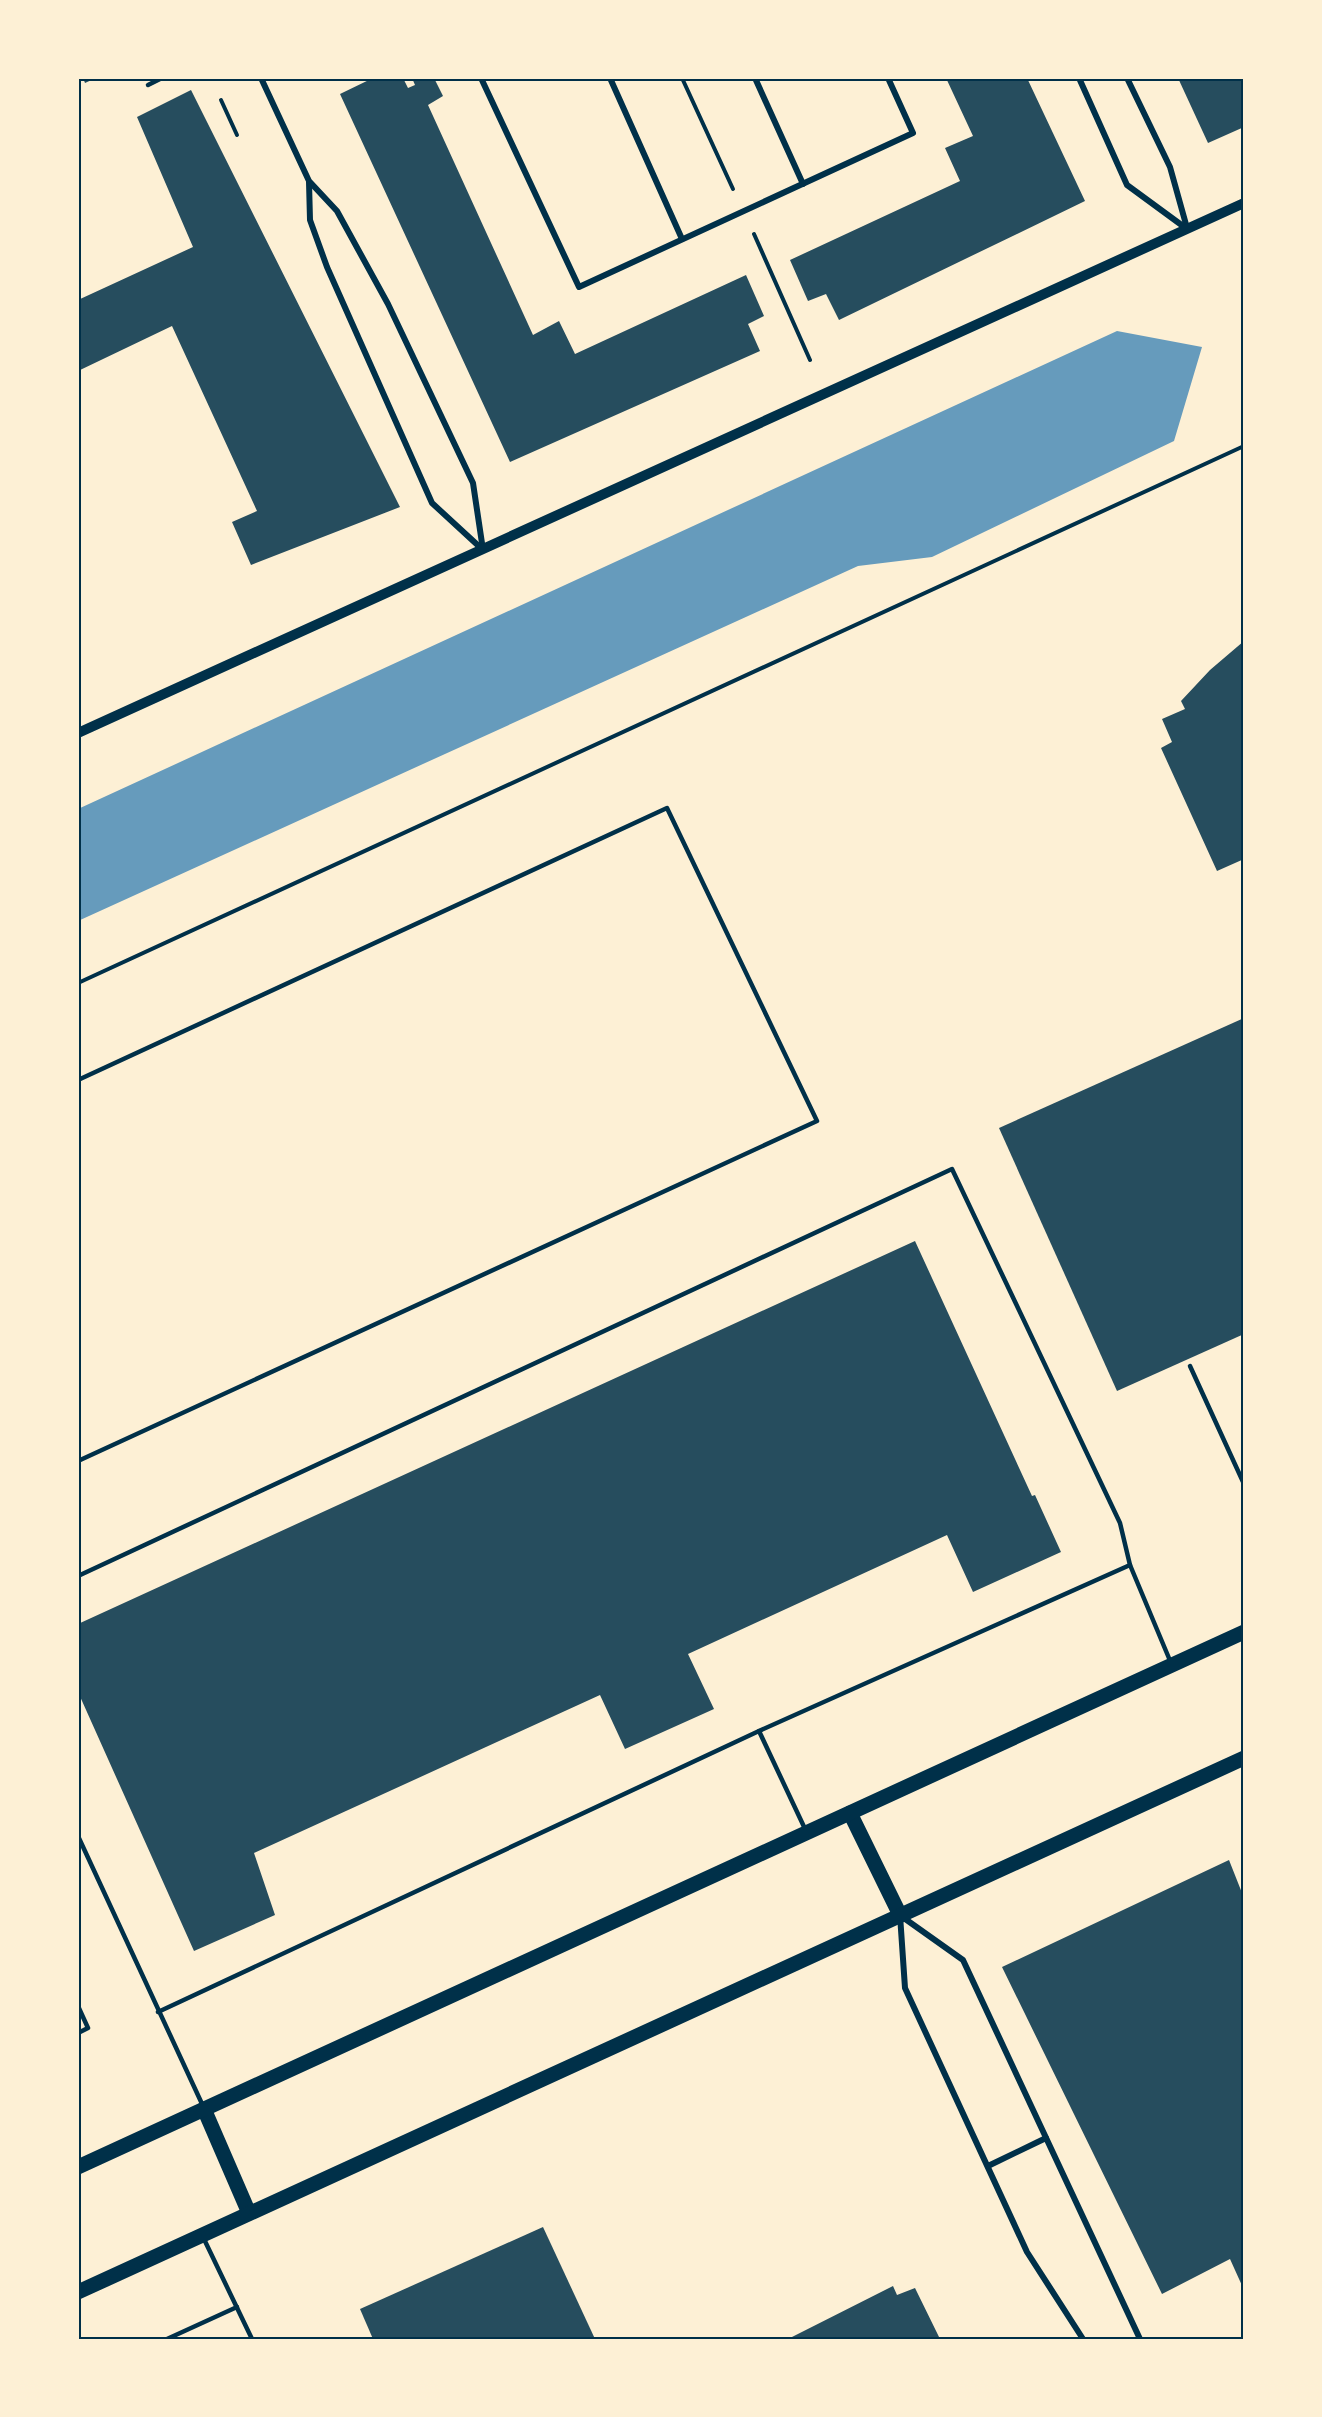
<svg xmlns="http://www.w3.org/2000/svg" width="1322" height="2417" font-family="'Archivo Narrow',sans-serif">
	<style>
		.water { fill: #669bbc }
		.building { fill: #264d5e }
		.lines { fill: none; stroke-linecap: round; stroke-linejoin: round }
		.path { stroke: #003049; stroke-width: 4 }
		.service { stroke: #003049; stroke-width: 4.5 }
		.minor { stroke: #003049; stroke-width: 6 }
		.tertiary { stroke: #003049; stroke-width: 10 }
		.primary { stroke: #003049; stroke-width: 15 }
		.neatline { fill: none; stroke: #003049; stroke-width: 2 }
	</style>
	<rect width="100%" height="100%" fill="#fdf0d5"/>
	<!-- water -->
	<polygon class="water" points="1117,331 1202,347 1174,441 932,557 858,566 78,921 78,809"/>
	<!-- building -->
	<g class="building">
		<polygon points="83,78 96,78 85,83"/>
		<polygon points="373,78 403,78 408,88 415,85 412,78 434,78 443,96 428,105 533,335 559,321 575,354 746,275 764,316 748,324 760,351 510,462 340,94"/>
		<polygon points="946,78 1027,78 1085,201 839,320 826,294 808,301 790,260 960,181 945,148 973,136"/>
		<polygon points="1178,78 1244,78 1244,127 1208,143"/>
		<polygon points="191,90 400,507 251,565 232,522 257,511 172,326 78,371 78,300 193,247 137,117"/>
		<polygon points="1244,641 1244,859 1217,871 1161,748 1172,742 1162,719 1185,709 1181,701 1210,670"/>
		<polygon points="1244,1018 1244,1334 1117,1391 999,1128"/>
		<polygon points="915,1241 1032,1496 1035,1495 1061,1552 973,1592 947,1535 688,1654 714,1709 625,1749 600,1695 254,1853 275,1915 194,1951 78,1692 78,1624"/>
		<polygon points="1229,1860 1244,1898 1244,2290 1230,2259 1162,2294 1002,1967"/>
		<polygon points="543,2227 595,2339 373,2339 360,2309"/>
		<polygon points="893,2286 897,2295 915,2288 940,2339 788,2339"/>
	</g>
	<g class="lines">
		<!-- path -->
		<g class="path">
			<polyline points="682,78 733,189"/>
			<polyline points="221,100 237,135"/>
			<polyline points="754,234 810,360"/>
			<polyline points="78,983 1244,446"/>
		</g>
		<!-- service -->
		<g class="service">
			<polyline points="148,85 162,78"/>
			<polyline points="78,1080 667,808 817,1121 78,1461"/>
			<polyline points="1190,1366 1244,1484"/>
			<polyline points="78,1576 952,1169 1120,1523 1130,1565 1171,1663"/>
			<polyline points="759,1731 806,1831"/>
			<polyline points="78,1836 203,2106"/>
			<polyline points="78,2006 88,2028 78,2033"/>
			<polyline points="158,2012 759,1731 1130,1565"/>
			<polyline points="203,2237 252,2339"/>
			<polyline points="167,2339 237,2307"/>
		</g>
		<!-- minor -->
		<g class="minor">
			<polyline points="261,78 309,181 337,211 388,304 473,483 483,550"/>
			<polyline points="481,78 579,287 913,133 888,78"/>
			<polyline points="610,78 682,239"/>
			<polyline points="755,78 803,184"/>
			<polyline points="1079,78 1127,185 1187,229"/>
			<polyline points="1127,78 1170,167 1187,228"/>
			<polyline points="309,182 310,220 327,267 432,503 483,550"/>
			<polyline points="900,1915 905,1988 1027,2252 1083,2339"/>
			<polyline points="901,1916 963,1960 1140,2339"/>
			<polyline points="988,2166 1046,2138"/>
		</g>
		<!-- tertiary -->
		<polyline class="tertiary" points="78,733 1244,203"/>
		<!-- primary -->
		<g class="primary">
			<polyline points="850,1813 900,1915"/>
			<polyline points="204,2109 249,2213"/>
			<polyline points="78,2167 1244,1632"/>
			<polyline points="78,2292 1244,1758"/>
		</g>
	</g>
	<!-- border -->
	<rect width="1322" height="2417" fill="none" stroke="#fdf0d5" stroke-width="159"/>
	<rect x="80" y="80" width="1162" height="2258" class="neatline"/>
</svg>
